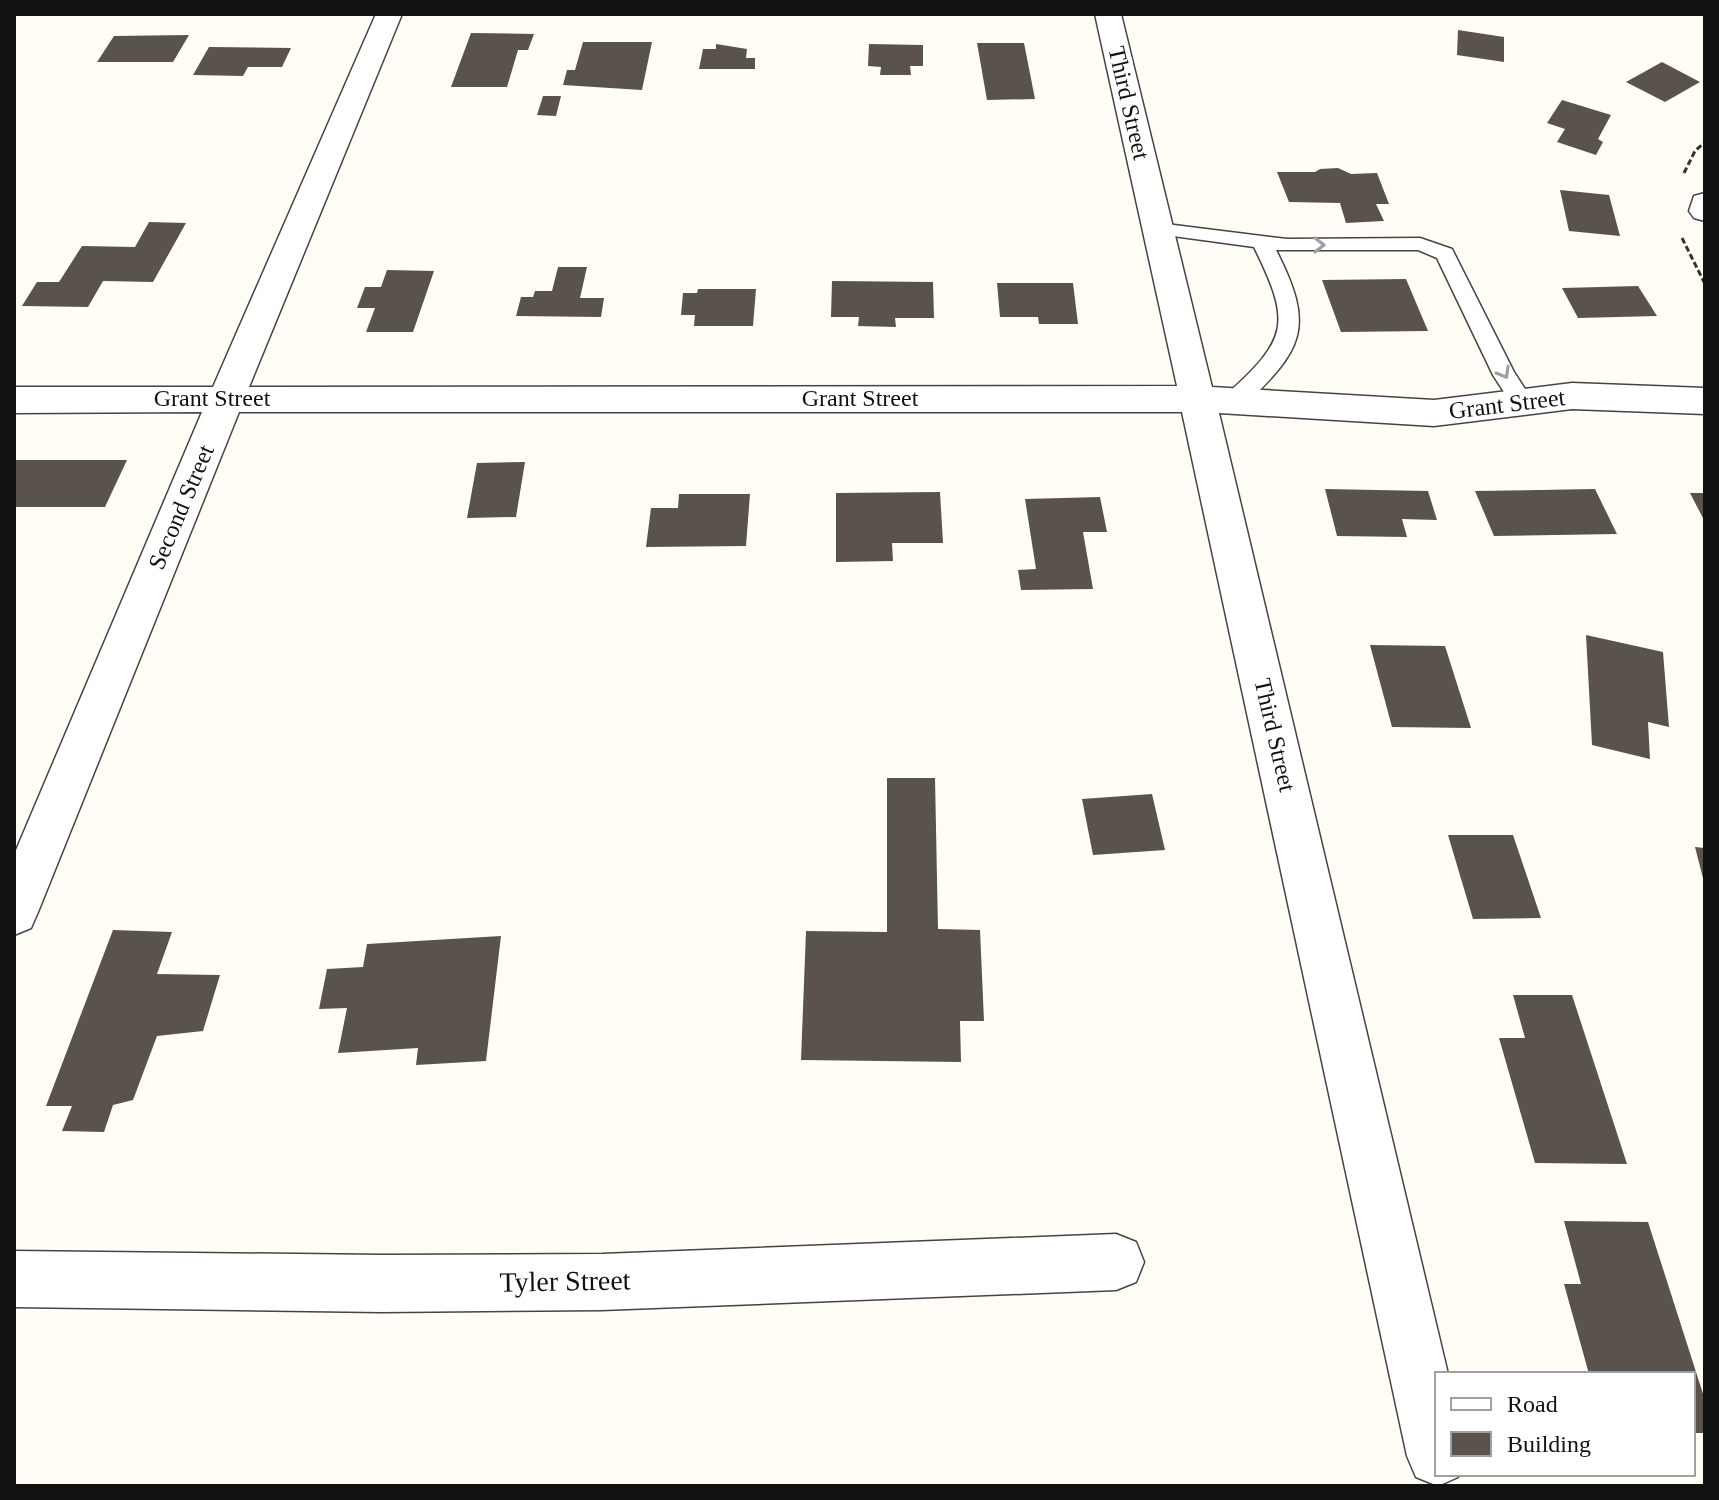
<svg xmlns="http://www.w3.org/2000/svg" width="1719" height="1500" font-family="Georgia,serif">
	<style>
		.building { fill: #5a524d }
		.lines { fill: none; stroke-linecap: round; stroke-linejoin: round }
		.lane-casing { stroke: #444; stroke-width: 3 }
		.street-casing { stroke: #444; stroke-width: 3 }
		.path { stroke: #333; stroke-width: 3; stroke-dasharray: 6 3; stroke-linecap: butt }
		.lane { fill: #fff; fill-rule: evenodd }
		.street { fill: #fff; fill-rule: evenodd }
		.oneway { stroke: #a0a0a0 }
		.labels { text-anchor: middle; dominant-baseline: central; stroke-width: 8; stroke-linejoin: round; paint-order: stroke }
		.street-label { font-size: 24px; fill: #111; stroke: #fff }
		.near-street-label { font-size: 28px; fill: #111; stroke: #fff }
	</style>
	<rect width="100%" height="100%" fill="#fffdf5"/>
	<!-- building -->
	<g class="building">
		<polygon points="1458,30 1504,37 1504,62 1457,55"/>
		<polygon points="471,33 534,34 528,50 518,50 507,87 451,87"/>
		<polygon points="189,35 173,62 97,62 114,36"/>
		<polygon points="583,42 652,42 642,90 563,85 567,70 575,70"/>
		<polygon points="977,43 1024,43 1035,99 987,100"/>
		<polygon points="716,44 747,49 746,58 755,58 755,69 699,69 703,49 716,49"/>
		<polygon points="869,44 923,45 923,66 910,66 911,75 880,75 881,67 868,66"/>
		<polygon points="209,47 291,48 282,67 248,67 243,76 193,75"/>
		<polygon points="1662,62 1700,82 1665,102 1626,82"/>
		<polygon points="543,96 561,96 556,116 537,115"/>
		<polygon points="1562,100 1611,115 1598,139 1603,142 1596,155 1557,142 1565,129 1547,123"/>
		<polygon points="1338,168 1351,174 1377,173 1389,204 1376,204 1384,221 1346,223 1340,203 1289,202 1277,172 1315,172 1320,169"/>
		<polygon points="1560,190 1609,195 1620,236 1569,231"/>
		<polygon points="149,222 186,223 153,282 103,281 88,307 22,306 37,282 59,282 82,246 135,247"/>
		<polygon points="558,267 587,267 580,298 604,298 601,317 516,316 521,297 533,297 535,291 552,291"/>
		<polygon points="387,270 434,271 413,332 366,332 375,308 357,308 365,287 381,287"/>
		<polygon points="1406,279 1428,331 1341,332 1322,280"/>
		<polygon points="832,281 933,282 934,318 895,318 896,327 858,326 859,317 831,317"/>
		<polygon points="997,283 1073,283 1078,324 1039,324 1038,317 1000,317"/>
		<polygon points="1638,286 1657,316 1578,318 1562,288"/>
		<polygon points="698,289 756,289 753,326 694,326 695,315 681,315 683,293 697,293"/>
		<polygon points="14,460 127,460 105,507 14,507"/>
		<polygon points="525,462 516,517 467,518 477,463"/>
		<polygon points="1325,489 1428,491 1437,520 1402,519 1407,537 1337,536"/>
		<polygon points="1595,489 1617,534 1494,536 1475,491"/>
		<polygon points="940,492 943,543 892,543 893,561 836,562 836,493"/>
		<polygon points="1690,493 1705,493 1705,522"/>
		<polygon points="679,494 750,494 746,546 646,547 651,508 678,508"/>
		<polygon points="1100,497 1107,532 1083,532 1093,589 1021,590 1018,570 1036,569 1025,499"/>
		<polygon points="1586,635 1663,652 1669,727 1648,722 1650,759 1592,745"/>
		<polygon points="1370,645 1445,646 1471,728 1392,727"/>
		<polygon points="887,778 935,778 938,929 980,930 984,1021 960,1021 961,1062 801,1060 806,931 887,932"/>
		<polygon points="1152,794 1165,850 1093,855 1082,799"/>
		<polygon points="1448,835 1513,835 1541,918 1473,919"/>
		<polygon points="1695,847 1705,848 1705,882 1704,882"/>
		<polygon points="113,930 172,932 157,974 220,975 203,1031 157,1036 133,1100 113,1105 104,1132 62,1131 72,1106 46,1106"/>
		<polygon points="501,936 486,1061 416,1065 418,1048 338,1053 347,1008 319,1009 327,969 363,967 367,944"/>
		<polygon points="1513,995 1572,995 1627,1164 1535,1163 1499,1038 1525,1038"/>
		<polygon points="1564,1221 1648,1222 1705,1400 1705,1433 1693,1433 1693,1374 1589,1374 1564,1284 1581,1284"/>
	</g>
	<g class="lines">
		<!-- lane casing -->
		<g class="lane-casing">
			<path id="lane" d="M1158,223L1287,239L1420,238L1452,249L1514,372L1534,403L1531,409H1515L1493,375L1437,258L1418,250H1276C1316,328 1303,350 1242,407H1226L1223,401L1226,395C1288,339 1292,324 1254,247L1151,233L1148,229L1151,225Z"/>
		</g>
		<!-- street casing -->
		<g class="street-casing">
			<g id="street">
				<polygon points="376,14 402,14 249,387 1177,386 1095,14 1121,14 1212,387 1434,400 1572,383 1705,388 1705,414 1572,409 1434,426 1219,413 1448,1374 1437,1374 1437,1474 1460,1474 1458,1477 1438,1486 1416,1477 1407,1456 1182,412 239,412 38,912 31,928 14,935 14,855 202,412 14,413 14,387 213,387"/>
				<polygon points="1705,193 1705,221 1694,218 1689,211 1694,196"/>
				<polygon points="1116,1234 1136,1242 1144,1262 1136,1282 1116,1290 602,1310 382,1312 14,1307 14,1251 382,1255 602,1254"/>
			</g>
		</g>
		<!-- path -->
		<g class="path">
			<polyline points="1684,173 1695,151 1705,142"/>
			<polyline points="1682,238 1705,284"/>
		</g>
		<!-- lane -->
		<use href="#lane" class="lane"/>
		<!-- street -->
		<use href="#street" class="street"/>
	</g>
	<!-- one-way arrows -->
	<defs><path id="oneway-chevron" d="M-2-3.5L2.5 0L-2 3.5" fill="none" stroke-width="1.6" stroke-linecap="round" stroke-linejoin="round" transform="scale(2)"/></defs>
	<g class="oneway">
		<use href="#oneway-chevron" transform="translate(1319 245)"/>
		<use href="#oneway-chevron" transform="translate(1504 373) rotate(60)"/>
	</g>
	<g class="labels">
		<!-- street labels -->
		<g class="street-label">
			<text transform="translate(1129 103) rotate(77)">Third Street</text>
			<text x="212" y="398">Grant Street</text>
			<text x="860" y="398">Grant Street</text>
			<text transform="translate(1507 404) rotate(-7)">Grant Street</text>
			<text transform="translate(181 507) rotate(-67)">Second Street</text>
			<text transform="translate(1275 735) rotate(77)">Third Street</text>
		</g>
		<!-- near-street labels -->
		<g class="near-street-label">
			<text transform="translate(565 1281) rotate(-1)">Tyler Street</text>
		</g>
	</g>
	<!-- border -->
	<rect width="1719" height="1500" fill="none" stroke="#111111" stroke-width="32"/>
	<!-- legend -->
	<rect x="1435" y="1372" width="260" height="104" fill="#ffffff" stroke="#a0a0a0" stroke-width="2"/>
	<rect x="1451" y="1398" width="40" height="12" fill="#ffffff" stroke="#a0a0a0" stroke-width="2"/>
	<text x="1507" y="1412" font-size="24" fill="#111111">Road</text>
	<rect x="1451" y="1432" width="40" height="24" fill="#5a524d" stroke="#a0a0a0" stroke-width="2"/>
	<text x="1507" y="1452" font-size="24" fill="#111111">Building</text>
</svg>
